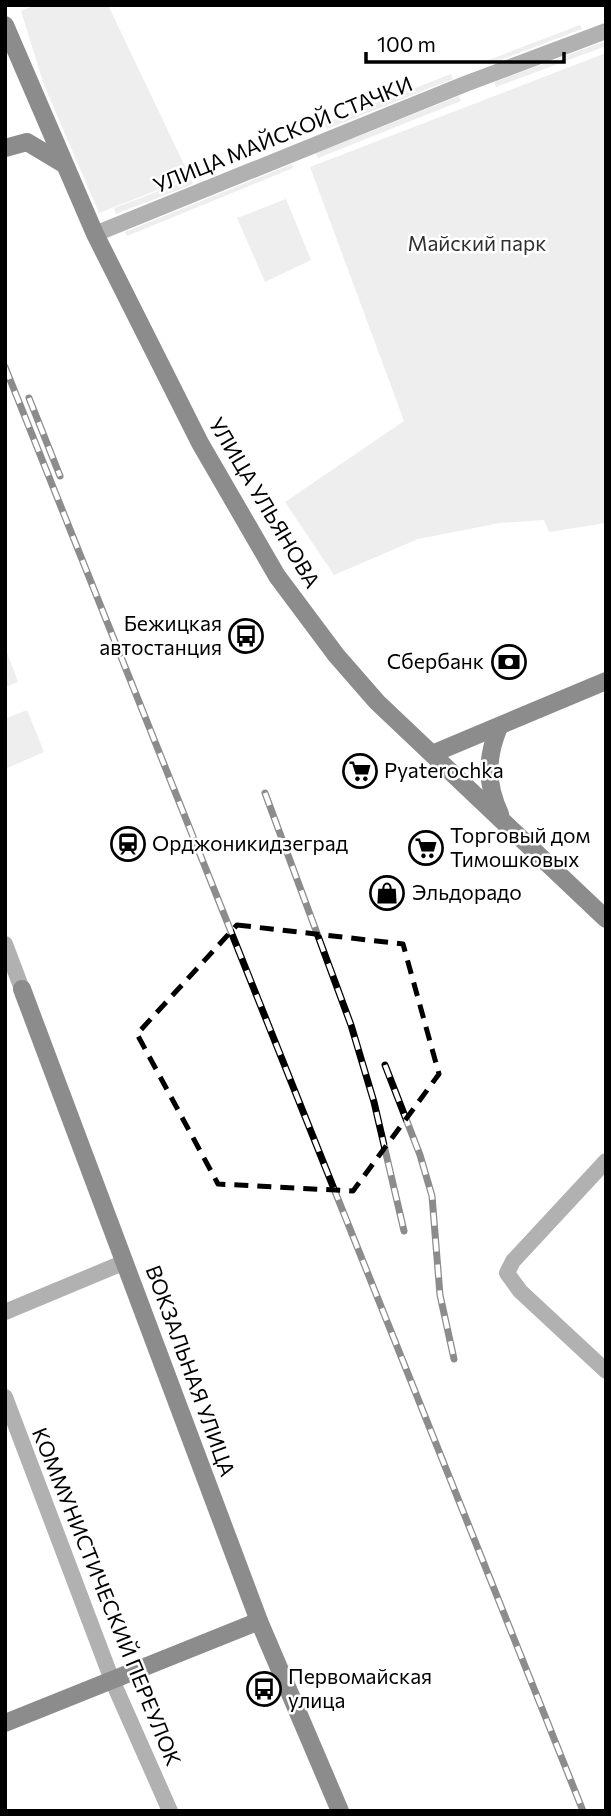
<svg xmlns="http://www.w3.org/2000/svg" width="611" height="1816" font-family="Commissioner,sans-serif">
	<style>
		.green { fill: #d9d9d9 }
		.lines { fill: none; stroke-linecap: round; stroke-linejoin: round }
		.minor { stroke: #525252; stroke-width: 16 }
		.major { stroke: #000; stroke-width: 18 }
		.rail-casing { stroke: #000; stroke-width: 7 }
		.rail { stroke: #fff; stroke-width: 4.5; stroke-dasharray: 13; stroke-linecap: butt }
		.marked { fill: none; stroke: #000; stroke-width: 5; stroke-dasharray: 14 9; stroke-linejoin: round }
		.labels { text-anchor: middle; stroke-width: 5; stroke-linejoin: round; paint-order: stroke }
		.street-label { font-size: 21px; fill: #000; stroke: #fff }
		.park-label { font-size: 21px; fill: #303030; stroke: #fff }
		.poi-label { font-size: 21px; fill: #000; stroke: #fff; text-anchor: start }
	</style>
	<rect width="100%" height="100%" fill="#fff"/>
	<!-- green -->
	<g class="green">
		<path d="M35,5H108L190,177L99,213L44,85L21,11Z"/>
		<path d="M580,25L582,29L488,65L486,61Z"/>
		<path d="M606,41V46L496,87L494,82Z"/>
		<path d="M606,53V523L549,532L544,520L500,523L418,539L334,575L285,502L404,421L310,167Z"/>
		<path d="M451,74L453,79L327,129L324,123Z"/>
		<path d="M459,96L461,101L318,158L316,153Z"/>
		<path d="M292,164L293,168L127,236L125,232Z"/>
		<path d="M191,179L193,184L116,214L114,208Z"/>
		<path d="M286,199L311,260L265,282L237,218Z"/>
		<path d="M5,647L18,682L5,687Z"/>
		<path d="M27,710L44,752L5,769V719Z"/>
	</g>
	<g class="lines">
		<!-- minor -->
		<g class="minor">
			<path d="M95,234L465,84L606,31"/>
			<path d="M5,944L22,989"/>
			<path d="M606,1161L513,1261L507,1273L520,1291L606,1371"/>
			<path d="M5,1312L125,1262"/>
			<path d="M5,1397L112,1680L170,1811"/>
		</g>
		<!-- major -->
		<g class="major">
			<path d="M5,25L95,234L200,443L277,576L336,655L377,702L606,919"/>
			<path d="M5,148L27,142L62,163"/>
			<path d="M499,727C486,758 486,784 500,814"/>
			<path d="M432,754L606,681"/>
			<path d="M22,989L259,1621L340,1811"/>
			<path d="M5,1723L259,1621"/>
		</g>
		<!-- rail casing -->
		<g class="rail-casing">
			<g id="rail">
				<path d="M5,367L583,1811"/>
				<path d="M29,398L60,476"/>
				<path d="M265,793L351,1025L374,1102L404,1231"/>
				<path d="M385,1065L420,1155L432,1196L440,1295L454,1359"/>
			</g>
		</g>
		<!-- rail -->
		<use href="#rail" class="rail"/>
	</g>
	<!-- marked area -->
	<path d="M0 0H611V1816H0ZM237,925L403,944L439,1074L353,1191L218,1184L137,1034Z" fill="#fff" fill-opacity=".55" fill-rule="evenodd"/>
	<path class="marked" d="M237,925L403,944L439,1074L353,1191L218,1184L137,1034Z"/>
	<!-- icons -->
	<defs>
		<g id="bus-ring" transform="scale(1.75)"><circle r="9.5" fill="#fff" stroke="#000" stroke-width="1.5"/><path d="M-5-6H5V4H4V6H2V4H-2V6H-4V4H-5ZM-3.5-4V0h7V-4ZM-3.5 1.2v1.5H-2V1.2ZM2 1.2v1.5H3.5V1.2Z" fill="#000"/></g>
		<g id="bank-ring" transform="scale(1.75)"><circle r="9.5" fill="#fff" stroke="#000" stroke-width="1.5"/><path d="M-6-4H6V4H-6ZM0-2.3a2.3 2.3 0 1 0 0 4.6a2.3 2.3 0 1 0 0-4.6Z" fill="#000"/></g>
		<g id="supermarket-ring" transform="scale(1.75)"><circle r="9.5" fill="#fff" stroke="#000" stroke-width="1.5"/><path d="M-6-5.5h2.5l.6 2H6L4.5 2H-2.5L-4.4-4H-6ZM-1.5 3.2a1.3 1.3 0 1 0 .1 0ZM3 3.2a1.3 1.3 0 1 0 .1 0Z" fill="#000"/></g>
		<g id="station-ring" transform="scale(1.75)"><circle r="9.5" fill="#fff" stroke="#000" stroke-width="1.5"/><path d="M-3-6H3Q5-6 5-4V2Q5 4 3 4L4.5 6H3L1.5 4h-3L-3 6H-4.5L-3 4Q-5 4-5 2V-4Q-5-6-3-6ZM-3.5-4v3h7v-3ZM-3.5 1v1.5H-2V1ZM2 1v1.5H3.5V1Z" fill="#000"/></g>
		<g id="shop-ring" transform="scale(1.75)"><circle r="9.5" fill="#fff" stroke="#000" stroke-width="1.5"/><path d="M-5-2.5h2.3a2.7 3.5 0 0 1 5.4 0H5L5.5 6h-11ZM-1.5-2.5h3a1.5 2.3 0 0 0-3 0Z" fill="#000"/></g>
	</defs>
	<g fill-rule="evenodd">
		<use href="#bus-ring" x="246" y="636"/>
		<use href="#bank-ring" x="509" y="662"/>
		<use href="#supermarket-ring" x="360" y="771"/>
		<use href="#station-ring" x="128" y="844"/>
		<use href="#supermarket-ring" x="426" y="848"/>
		<use href="#shop-ring" x="387" y="893"/>
		<use href="#bus-ring" x="264" y="1689"/>
	</g>
	<g class="labels">
		<!-- street labels -->
		<g class="street-label">
			<text transform="translate(283 135) rotate(-22)" y="7">УЛИЦА МАЙСКОЙ СТАЧКИ</text>
			<text transform="translate(264 503) rotate(59)" y="7">УЛИЦА УЛЬЯНОВА</text>
			<text transform="translate(190 1371) rotate(70)" y="7">ВОКЗАЛЬНАЯ УЛИЦА</text>
			<text transform="translate(106 1597) rotate(68)" y="7">КОММУНИСТИЧЕСКИЙ ПЕРЕУЛОК</text>
		</g>
		<!-- park labels -->
		<g class="park-label">
			<text x="477" y="251">Майский парк</text>
		</g>
		<!-- poi labels -->
		<g class="poi-label">
			<text x="222" y="631" text-anchor="end">Бежицкая<tspan x="222" dy="24">автостанция</tspan></text>
			<text x="484" y="669" text-anchor="end">Сбербанк</text>
			<text x="384" y="778">Pyaterochka</text>
			<text x="450" y="843">Торговый дом<tspan x="450" dy="24">Тимошковых</tspan></text>
			<text x="152" y="851">Орджоникидзеград</text>
			<text x="412" y="900">Эльдорадо</text>
			<text x="288" y="1684">Первомайская<tspan x="288" dy="24">улица</tspan></text>
		</g>
	</g>
	<!-- border -->
	<rect width="611" height="1816" fill="none" stroke="#000000" stroke-width="14"/>
	<!-- scale -->
	<path d="M366 52v10h198v-10" fill="none" stroke="#000000" stroke-width="3.5"/>
	<text x="377" y="52" font-size="21" fill="#000000" stroke="#ffffff" stroke-width="5" paint-order="stroke">100 m</text>
</svg>
